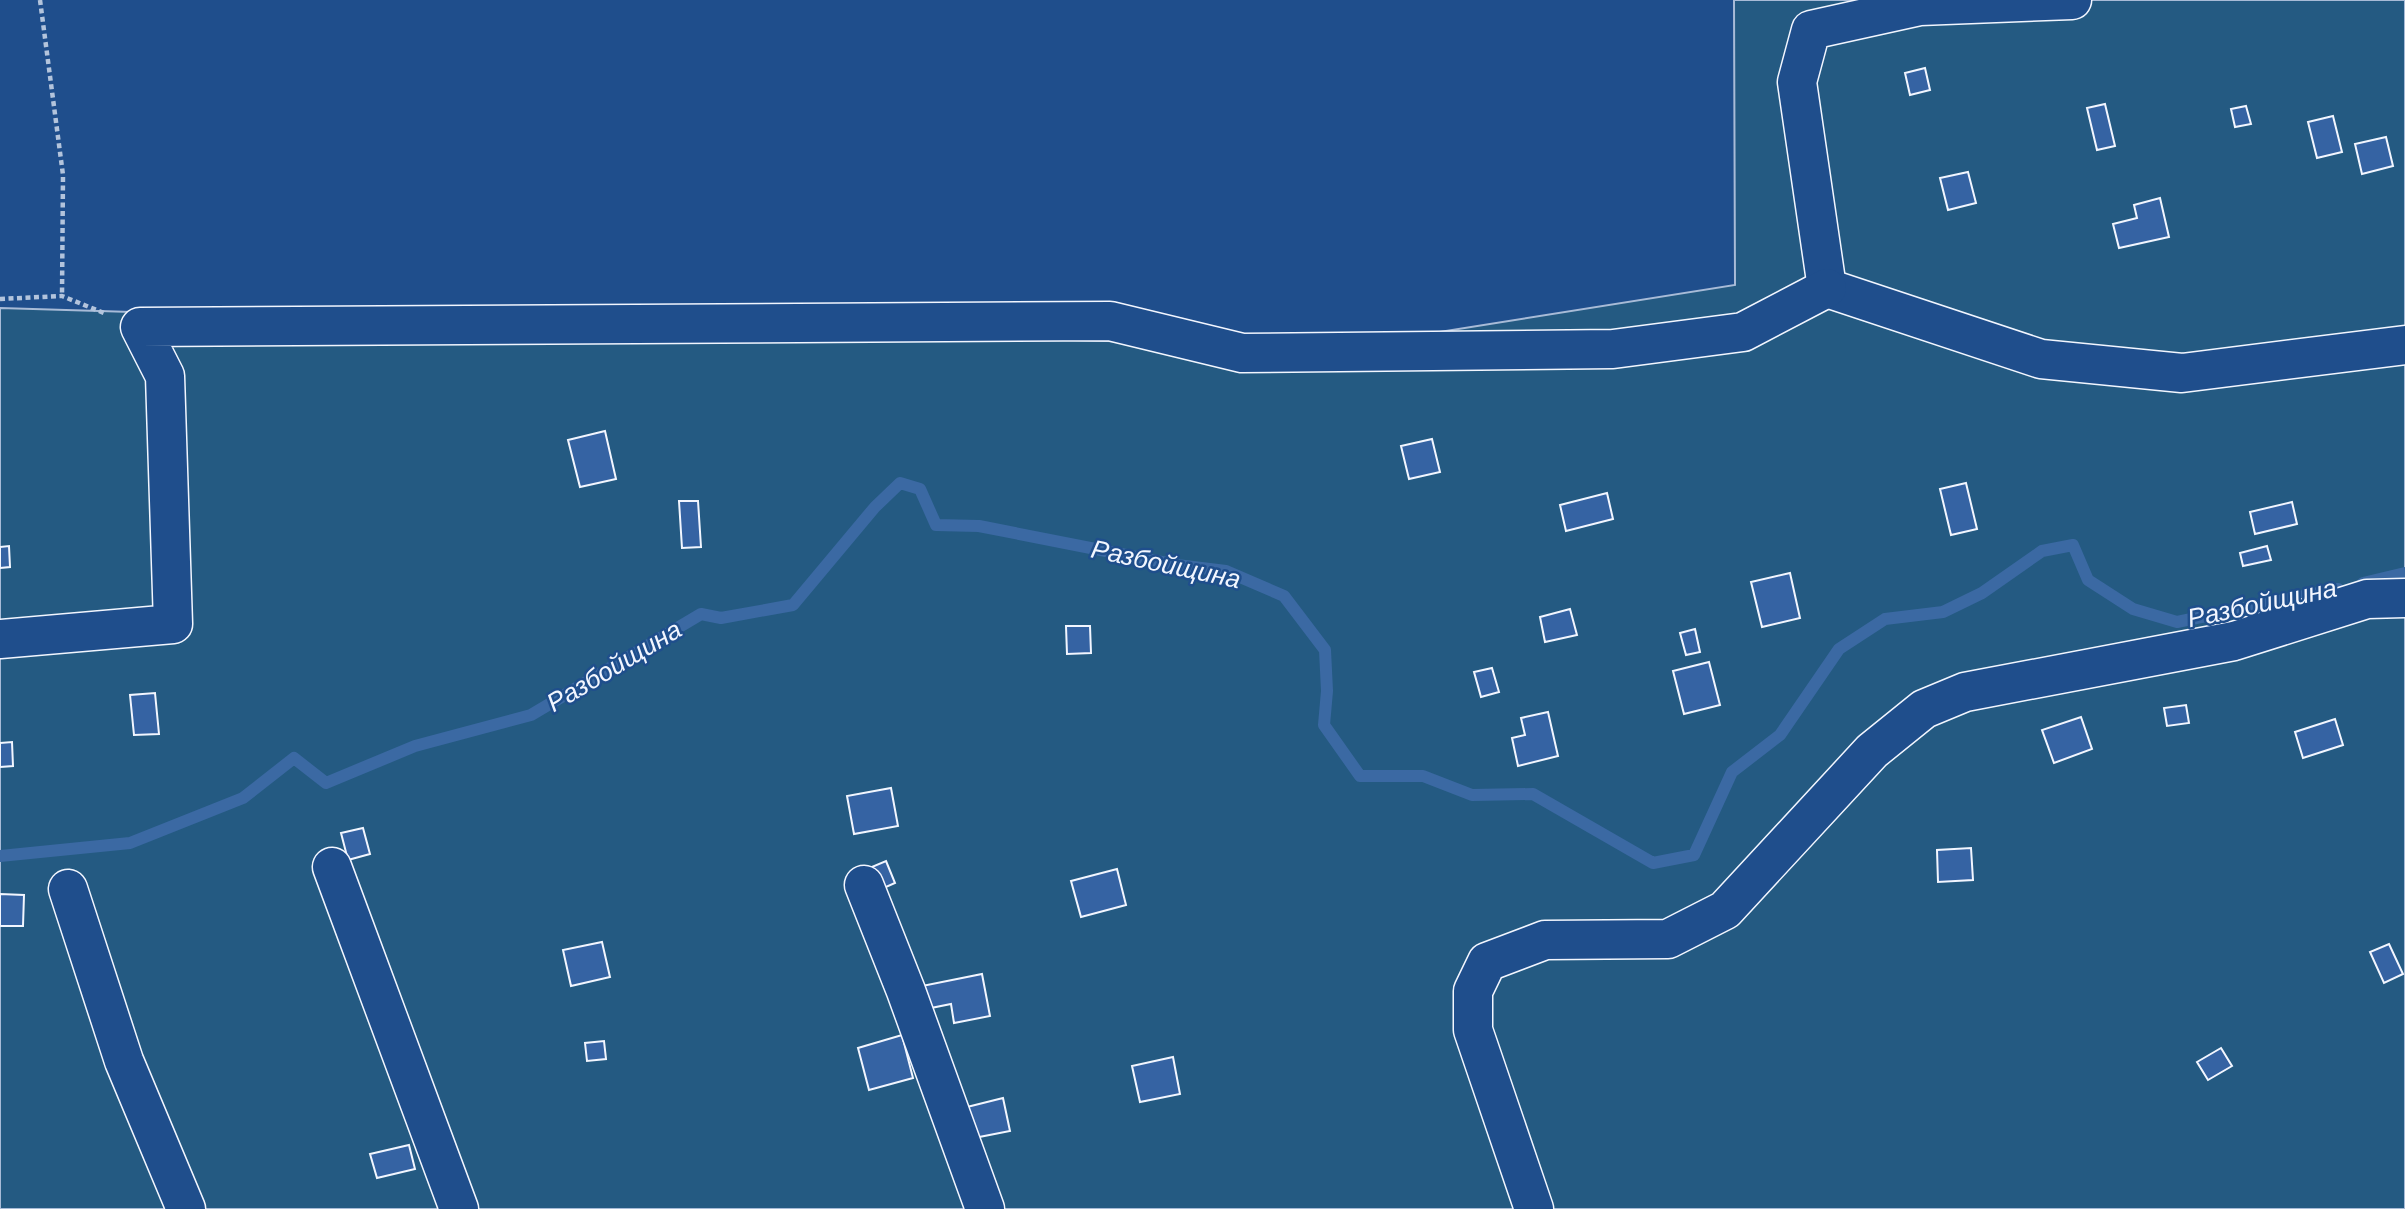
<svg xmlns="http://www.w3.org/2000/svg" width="2405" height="1209" font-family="Signika,sans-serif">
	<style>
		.green { fill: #245a82; stroke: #a8bbd7; stroke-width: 2 }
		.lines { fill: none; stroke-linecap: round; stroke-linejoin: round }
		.stream { stroke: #3b69a3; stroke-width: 12 }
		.building { fill: #3563a3; stroke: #f2f6ff; stroke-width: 2 }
		.minor-casing { stroke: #f2f6ff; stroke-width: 41 }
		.path { stroke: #b3c4dc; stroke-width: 4.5; stroke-dasharray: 5 3.5; stroke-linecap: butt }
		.minor { stroke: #1f4e8c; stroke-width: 38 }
		.labels { text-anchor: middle; stroke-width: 5; stroke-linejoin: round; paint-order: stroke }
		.water-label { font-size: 26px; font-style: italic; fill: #f2f6ff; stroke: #1f4e8c }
	</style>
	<rect width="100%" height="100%" fill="#1f4e8c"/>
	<!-- green -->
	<path class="green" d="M1734,0H2405V1209H0V308L1339,348L1735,285Z"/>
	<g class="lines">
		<!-- stream -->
		<g class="stream">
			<path d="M2363,583L2405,573"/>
			<path d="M0,856L130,843L243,798L294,758L326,783L415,746L531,715L701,614L721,618L793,605L875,507L900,483L920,489L936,525L979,526L1177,565L1226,571L1284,596L1325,650L1327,691L1324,725L1360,776H1423L1472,795L1533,794L1653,863L1694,855L1732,772L1780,735L1839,649L1885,619L1943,612L1982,593L2042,551L2073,545L2088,580L2133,609L2177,622L2338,589"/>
		</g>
	</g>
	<!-- building -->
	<g class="building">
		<path d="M1925,68L1930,90L1910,95L1905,73Z"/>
		<path d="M2105,104L2115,146L2097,150L2087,108Z"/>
		<path d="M2246,106L2251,124L2235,127L2231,109Z"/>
		<path d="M2333,116L2342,152L2317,158L2308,122Z"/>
		<path d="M2386,137L2393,166L2362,174L2355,144Z"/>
		<path d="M1968,172L1976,203L1948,210L1940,178Z"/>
		<path d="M2160,198L2169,237L2119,248L2113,224L2137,218L2134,205Z"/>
		<path d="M605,431L616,479L580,487L568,440Z"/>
		<path d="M1432,439L1440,472L1409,479L1401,446Z"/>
		<path d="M1966,483L1977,529L1951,535L1940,489Z"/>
		<path d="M1607,493L1613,519L1566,531L1560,505Z"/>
		<path d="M679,501H698L701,547L682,548Z"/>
		<path d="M2292,502L2297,524L2255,534L2250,512Z"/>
		<path d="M9,546L10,567L0,568V547Z"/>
		<path d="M2267,546L2271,560L2243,566L2240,553Z"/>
		<path d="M1790,573L1800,618L1762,627L1751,582Z"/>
		<path d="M1570,609L1577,635L1545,642L1540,617Z"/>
		<path d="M1066,626H1090L1091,653L1067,654Z"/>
		<path d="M1695,629L1700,652L1686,655L1680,633Z"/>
		<path d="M1709,662L1720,705L1684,714L1673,671Z"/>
		<path d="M1492,668L1499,692L1481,697L1474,672Z"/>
		<path d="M155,693L159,734L134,735L130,695Z"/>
		<path d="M2186,705L2189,723L2167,726L2164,708Z"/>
		<path d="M1548,712L1558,756L1518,766L1512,738L1525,735L1521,718Z"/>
		<path d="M2081,717L2092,749L2054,763L2042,730Z"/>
		<path d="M2335,719L2343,745L2303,758L2295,732Z"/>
		<path d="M12,742L13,766L0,767V743Z"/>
		<path d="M891,788L898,826L854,834L847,796Z"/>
		<path d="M363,828L370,854L348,860L341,833Z"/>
		<path d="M1971,848L1973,880L1938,882L1937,850Z"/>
		<path d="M886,861L895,883L877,891L867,869Z"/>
		<path d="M1117,869L1126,905L1081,917L1071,881Z"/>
		<path d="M0,894L24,895L23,926H0Z"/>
		<path d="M602,942L610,977L571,986L563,950Z"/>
		<path d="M2389,944L2403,974L2384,983L2370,952Z"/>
		<path d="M982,974L990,1016L954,1023L951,1004L926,1009L922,986Z"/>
		<path d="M902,1035L913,1078L869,1090L858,1048Z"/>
		<path d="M604,1041L606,1059L587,1061L585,1043Z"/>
		<path d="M2221,1048L2232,1066L2208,1080L2197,1062Z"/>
		<path d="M1173,1057L1180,1094L1140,1102L1132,1066Z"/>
		<path d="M1003,1098L1010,1131L974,1138L967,1107Z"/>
		<path d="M409,1145L415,1169L377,1178L370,1154Z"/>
	</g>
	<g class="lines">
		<!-- minor casing -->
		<g class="minor-casing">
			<g id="minor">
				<path d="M2072,0L1920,6L1811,30L1797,82L1827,288L2041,359L2182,373L2405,345"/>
				<path d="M0,639L173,624L165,376L140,327L1110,321L1242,353L1613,349L1743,332L1827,288"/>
				<path d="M332,867L459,1209"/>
				<path d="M864,885L906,991L985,1209"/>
				<path d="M68,889L124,1061L186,1209"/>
				<path d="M1534,1209L1473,1030V991L1487,962L1545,940L1668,939L1725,910L1872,751L1924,709L1965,692L2234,641L2367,599L2405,598"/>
			</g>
		</g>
		<!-- path -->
		<g class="path">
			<path d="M40,0L63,175L62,296"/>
			<path d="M0,299L62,296L104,313"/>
		</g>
		<!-- minor -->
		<use href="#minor" class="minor"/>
	</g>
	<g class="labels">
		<!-- water labels -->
		<g class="water-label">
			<text transform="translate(1166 564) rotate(12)" y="9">Разбойщина</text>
			<text transform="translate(2262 603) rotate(-12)" y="9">Разбойщина</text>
			<text transform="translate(614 666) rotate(-31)" y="9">Разбойщина</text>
		</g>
	</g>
</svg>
